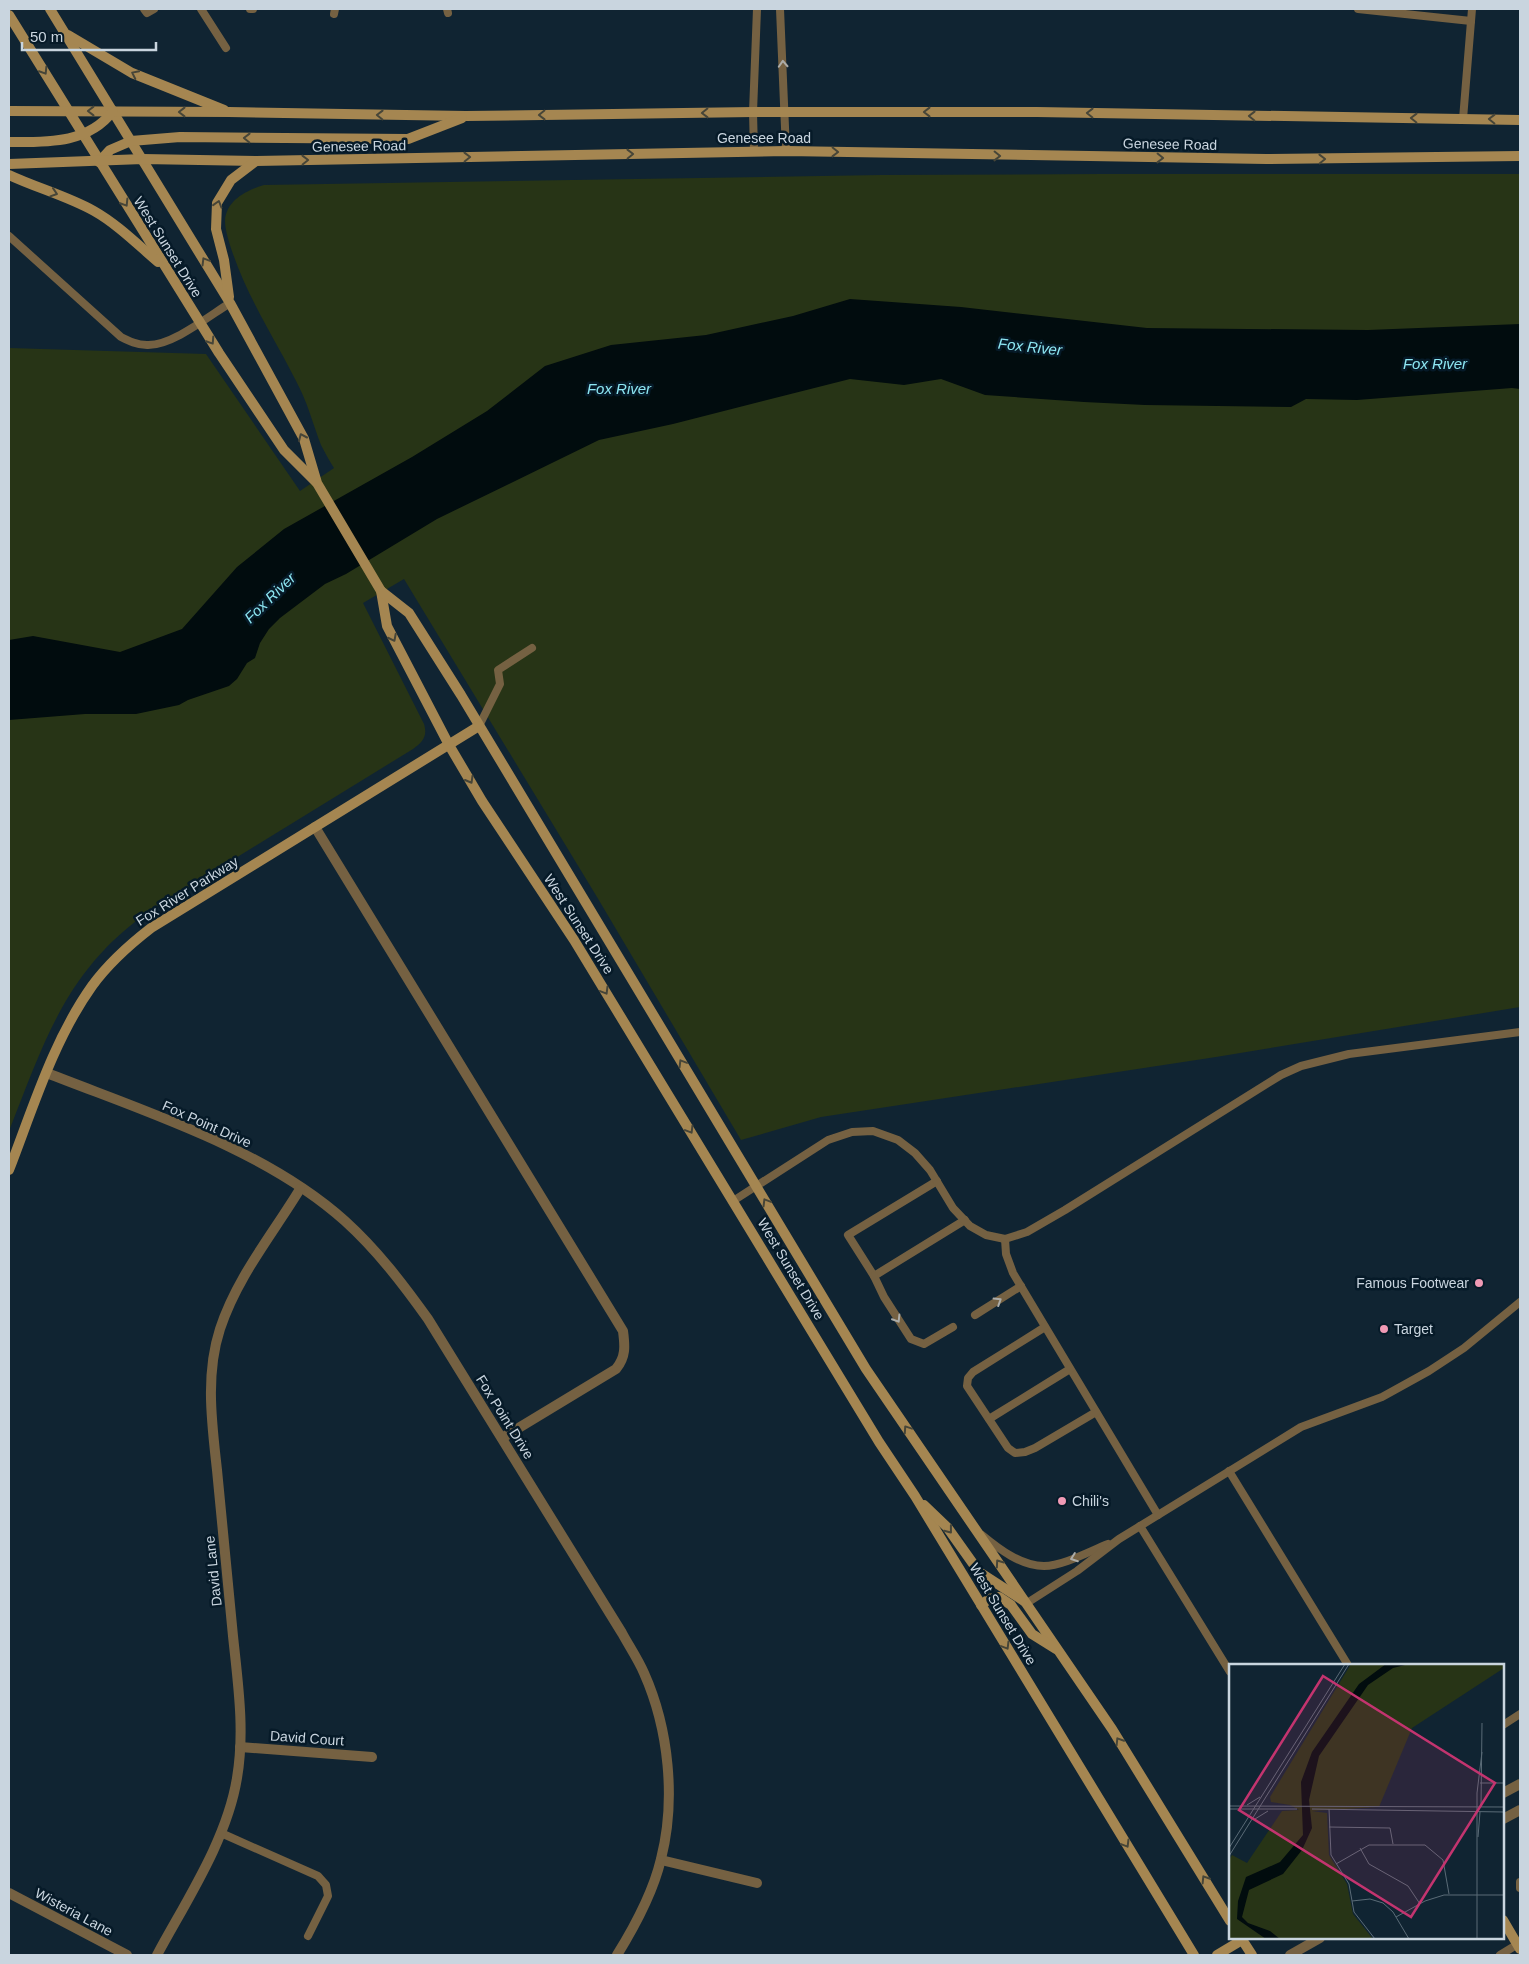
<svg xmlns="http://www.w3.org/2000/svg" width="1529" height="1964" font-family="Arial,sans-serif">
	<style>
		.green { fill: #273416 }
		.water { fill: #010c0e }
		.lines { fill: none; stroke-linecap: round; stroke-linejoin: round }
		.lane { stroke: #756142; stroke-width: 8 }
		.street { stroke: #756142; stroke-width: 10 }
		.secondary { stroke: #a58651; stroke-width: 10 }
		.oneway { stroke: #acaca8 }
		.oneway2 { stroke: #464538 }
		.poi-dot { fill: #f09ab5; stroke: #061a28; stroke-width: 2 }
		.labels { text-anchor: middle; stroke-width: 5; stroke-linejoin: round; paint-order: stroke }
		.street-label { font-size: 14px; fill: #c9d5df; stroke: #061a28 }
		.poi-label { font-size: 14px; fill: #c9d5df; stroke: #061a28; text-anchor: start }
		.water-label { font-size: 15px; font-style: italic; fill: #8de6f2; stroke: #061a28 }
		.inset-road { fill: none; stroke: #5a6b77; stroke-width: 1 }
		.view { fill: #c3346f; fill-opacity: 0.15; stroke: #c3346f; stroke-width: 2.5 }
		.inset-edge { fill: none; stroke: #c9d5df; stroke-width: 2.5 }
	</style>
	<rect width="100%" height="100%" fill="#102432"/>
	<!-- green -->
	<path class="green" d="M1103,174H1520V1007L1216,1057L821,1117L741,1140L597,897L404,579L363,603L424,724C428,737 422,742 413,749L151,910C66,969 45,1040 9,1131V348L206,354L300,491L334,468C329,460 325,453 321,445C314,427 309,408 301,391C279,345 250,303 233,254C230,245 225,231 225,221C226,200 247,190 264,185L882,175Z"/>
	<!-- water -->
	<path class="water" d="M850,299L961,307L1147,328L1368,330L1520,324V389L1512,388L1357,400L1306,399L1291,407L1145,405L1084,402L985,395L941,379L904,385L850,379L673,424L599,440L437,519L346,574L325,584L280,618L269,629L260,643L255,658L247,663L237,679L229,686L188,700L179,705L136,714H85L9,720V640L33,636L120,652L182,629L237,567L284,529L412,457L487,411L545,366L611,345L706,335L793,316Z"/>
	<g class="lines">
		<!-- lane -->
		<g class="lane">
			<path d="M144,9L147,13L154,9"/>
			<path d="M201,9L226,48"/>
			<path d="M250,9H253"/>
			<path d="M447,9L448,13"/>
			<path d="M780,9L786,151"/>
			<path d="M1358,9L1471,21"/>
			<path d="M334,14L335,9"/>
			<path d="M1463,119L1472,9"/>
			<path d="M754,152L753,112L757,9"/>
			<path d="M9,236L121,337C129,341 137,345 147,345C172,346 209,316 230,303"/>
			<path d="M479,726L500,684L498,670L532,648"/>
			<path d="M937,1181L848,1235L874,1276L965,1220"/>
			<path d="M733,1201L828,1140L852,1132L873,1131L898,1140L915,1153L930,1170L953,1208L970,1226L986,1235L1005,1239L1027,1232L1065,1210L1281,1075L1301,1066L1349,1054L1520,1032"/>
			<path d="M1005,1239L1006,1254L1013,1273L1158,1515"/>
			<path d="M874,1276L884,1297L911,1339L924,1344L953,1327"/>
			<path d="M975,1315L1021,1286"/>
			<path d="M1045,1327L973,1372L968,1378L967,1386L1008,1448L1015,1453L1025,1452L1035,1448L1096,1412"/>
			<path d="M989,1419L1070,1369"/>
			<path d="M1229,1471L1348,1665"/>
			<path d="M1140,1526L1230,1672"/>
			<path d="M982,1535C999,1549 1021,1566 1044,1566C1063,1566 1090,1551 1108,1544"/>
			<path d="M1027,1603L1077,1571L1119,1539L1301,1427L1382,1397L1429,1371L1464,1348L1520,1302"/>
			<path d="M1503,1725L1520,1714"/>
			<path d="M221,1833L318,1876L326,1885L328,1896L308,1936"/>
			<path d="M1520,1882V1888"/>
			<path d="M1500,1955L1518,1944"/>
		</g>
		<!-- street -->
		<g class="street">
			<path d="M315,827L623,1331C625,1346 626,1357 616,1369L502,1438"/>
			<path d="M47,1073C146,1112 265,1149 345,1221C377,1250 403,1284 428,1319L622,1633C629,1646 638,1659 644,1673C669,1729 676,1800 661,1859C653,1893 635,1926 617,1955"/>
			<path d="M240,1747L372,1757"/>
			<path d="M1503,1793L1520,1784"/>
			<path d="M1503,1819L1520,1810"/>
			<path d="M661,1860L757,1883"/>
			<path d="M9,1893L127,1955"/>
			<path d="M157,1955C186,1901 227,1840 237,1778C245,1731 238,1684 233,1636C228,1581 222,1526 217,1470C212,1424 205,1375 220,1329C237,1277 272,1235 300,1189"/>
			<path d="M1290,1955L1320,1938"/>
		</g>
		<!-- secondary -->
		<g class="secondary">
			<path d="M50,9L230,303L304,439L317,483L381,591L387,626L449,745L482,801L574,940L879,1442L915,1496L1194,1955"/>
			<path d="M9,15L219,353L284,450L316,482"/>
			<path d="M68,35L132,73L224,110"/>
			<path d="M9,111L229,112L466,116L753,112H1037L1520,120"/>
			<path d="M9,142C47,142 88,144 113,111"/>
			<path d="M99,162L110,150L131,141L180,137L408,139L462,118"/>
			<path d="M9,164L143,159L256,161L786,151L1266,159L1520,156"/>
			<path d="M9,175C37,188 67,196 94,211C117,224 137,244 158,262"/>
			<path d="M229,297L224,260L216,229L217,203L231,180L256,161"/>
			<path d="M381,591L409,613L461,695L866,1369L1112,1729L1230,1921"/>
			<path d="M9,1170C33,1108 53,1041 92,986C108,964 129,945 151,928L479,726"/>
			<path d="M924,1505L947,1527L979,1572L1024,1601"/>
			<path d="M981,1605L989,1599L999,1597L1011,1605L1032,1634L1056,1649"/>
			<path d="M1503,1920L1520,1949"/>
			<path d="M1241,1938L1252,1955"/>
			<path d="M1217,1955L1242,1940"/>
		</g>
	</g>
	<!-- one-way arrows -->
	<defs><path id="oneway-chevron" d="M-2-3.5L2.5 0L-2 3.5" fill="none" stroke-width="1.6" stroke-linecap="round" stroke-linejoin="round" transform="scale(1.25)"/></defs>
	<g class="oneway">
		<use href="#oneway-chevron" transform="translate(783 64) rotate(-93)"/>
		<use href="#oneway-chevron" transform="translate(998 1301) rotate(-32)"/>
		<use href="#oneway-chevron" transform="translate(897 1319) rotate(58)"/>
		<use href="#oneway-chevron" transform="translate(1074 1558) rotate(160)"/>
	</g>
	<g class="oneway2">
		<use href="#oneway-chevron" transform="translate(44 71) rotate(58)"/>
		<use href="#oneway-chevron" transform="translate(135 74) rotate(-154)"/>
		<use href="#oneway-chevron" transform="translate(91 111) rotate(180)"/>
		<use href="#oneway-chevron" transform="translate(182 112) rotate(-180)"/>
		<use href="#oneway-chevron" transform="translate(927 112) rotate(180)"/>
		<use href="#oneway-chevron" transform="translate(705 113) rotate(179)"/>
		<use href="#oneway-chevron" transform="translate(1090 113) rotate(-179)"/>
		<use href="#oneway-chevron" transform="translate(380 115) rotate(-179)"/>
		<use href="#oneway-chevron" transform="translate(542 115) rotate(179)"/>
		<use href="#oneway-chevron" transform="translate(1252 116) rotate(-179)"/>
		<use href="#oneway-chevron" transform="translate(1414 118) rotate(-179)"/>
		<use href="#oneway-chevron" transform="translate(1492 119) rotate(-179)"/>
		<use href="#oneway-chevron" transform="translate(247 138) rotate(-179)"/>
		<use href="#oneway-chevron" transform="translate(835 152) rotate(1)"/>
		<use href="#oneway-chevron" transform="translate(630 154) rotate(-1)"/>
		<use href="#oneway-chevron" transform="translate(997 156) rotate(1)"/>
		<use href="#oneway-chevron" transform="translate(467 157) rotate(-1)"/>
		<use href="#oneway-chevron" transform="translate(1160 158) rotate(1)"/>
		<use href="#oneway-chevron" transform="translate(1322 159) rotate(-1)"/>
		<use href="#oneway-chevron" transform="translate(305 160) rotate(-1)"/>
		<use href="#oneway-chevron" transform="translate(54 193) rotate(18)"/>
		<use href="#oneway-chevron" transform="translate(125 203) rotate(58)"/>
		<use href="#oneway-chevron" transform="translate(218 204) rotate(-73)"/>
		<use href="#oneway-chevron" transform="translate(205 261) rotate(-121)"/>
		<use href="#oneway-chevron" transform="translate(211 341) rotate(57)"/>
		<use href="#oneway-chevron" transform="translate(302 437) rotate(-114)"/>
		<use href="#oneway-chevron" transform="translate(393 638) rotate(63)"/>
		<use href="#oneway-chevron" transform="translate(470 780) rotate(60)"/>
		<use href="#oneway-chevron" transform="translate(605 991) rotate(59)"/>
		<use href="#oneway-chevron" transform="translate(682 1063) rotate(-121)"/>
		<use href="#oneway-chevron" transform="translate(690 1130) rotate(59)"/>
		<use href="#oneway-chevron" transform="translate(766 1202) rotate(-121)"/>
		<use href="#oneway-chevron" transform="translate(907 1429) rotate(-124)"/>
		<use href="#oneway-chevron" transform="translate(949 1530) rotate(52)"/>
		<use href="#oneway-chevron" transform="translate(999 1563) rotate(-125)"/>
		<use href="#oneway-chevron" transform="translate(1006 1646) rotate(59)"/>
		<use href="#oneway-chevron" transform="translate(1119 1741) rotate(-122)"/>
		<use href="#oneway-chevron" transform="translate(1126 1844) rotate(59)"/>
		<use href="#oneway-chevron" transform="translate(1205 1879) rotate(-122)"/>
	</g>
	<!-- markers -->
	<g class="poi-dot">
		<circle cx="1479" cy="1283" r="5"/>
		<circle cx="1384" cy="1329" r="5"/>
		<circle cx="1062" cy="1501" r="5"/>
	</g>
	<g class="labels">
		<!-- street labels -->
		<g class="street-label">
			<text x="764" y="143">Genesee Road</text>
			<text transform="translate(1170 144) rotate(1)" y="5">Genesee Road</text>
			<text transform="translate(359 146) rotate(-1)" y="5">Genesee Road</text>
			<text transform="translate(168 247) rotate(58)" y="5">West Sunset Drive</text>
			<text transform="translate(187 891) rotate(-32)" y="5">Fox River Parkway</text>
			<text transform="translate(579 924) rotate(57)" y="5">West Sunset Drive</text>
			<text transform="translate(207 1124) rotate(24)" y="5">Fox Point Drive</text>
			<text transform="translate(791 1269) rotate(59)" y="5">West Sunset Drive</text>
			<text transform="translate(505 1417) rotate(58)" y="5">Fox Point Drive</text>
			<text transform="translate(213 1571) rotate(-96)" y="5">David Lane</text>
			<text transform="translate(1003 1614) rotate(59)" y="5">West Sunset Drive</text>
			<text transform="translate(307 1738) rotate(4)" y="5">David Court</text>
			<text transform="translate(74 1912) rotate(28)" y="5">Wisteria Lane</text>
		</g>
		<!-- poi labels -->
		<g class="poi-label">
			<text x="1469" y="1288" text-anchor="end">Famous Footwear</text>
			<text x="1394" y="1334">Target</text>
			<text x="1072" y="1506">Chili's</text>
		</g>
		<!-- water labels -->
		<g class="water-label">
			<text transform="translate(1030 347) rotate(6)" y="5">Fox River</text>
			<text x="1435" y="369">Fox River</text>
			<text x="619" y="394">Fox River</text>
			<text transform="translate(270 598) rotate(-44)" y="5">Fox River</text>
		</g>
	</g>
	<!-- overview -->
	<g transform="translate(1229 1664)">
		<rect width="275" height="275" fill="#102432"/>
		<path d="M122,0H275V4L183,64L150,143L83,147L98,149L100,191L118,220L124,250L144,275H0V196L3,191L18,199L53,147L70,146L61,141L42,138L41,133Z" fill="#273416"/>
		<path d="M157,0H180L164,4L139,21L90,92L80,136L83,164L73,186L54,210L20,226L13,253L19,259L41,267L51,275H37L8,255L9,237L17,213L51,198L74,171L72,118L83,88L130,20Z" fill="#010c0e"/>
		<path class="inset-road" d="M251,119H275M18,141L31,133M0,142L275,143M252,143L253,59M0,145H68M83,145L275,148M100,145L102,191L120,220L125,248L146,275M26,155L39,147M100,163L161,164L164,180M249,173L251,148M0,184L116,0M131,184L140,200L179,222L191,240M0,192L120,0M107,200L140,181H196L214,196L220,230M123,237L141,235L154,239L164,248L180,275M167,253L196,237L215,231H275M248,275V129L253,88"/>
		<path class="view" d="M94,12L266,119L182,253L10,146Z"/>
		<rect width="275" height="275" class="inset-edge"/>
	</g>
	<!-- border -->
	<rect width="1529" height="1964" fill="none" stroke="#c9d5df" stroke-width="20"/>
	<!-- scale -->
	<path d="M22 42v8h134v-8" fill="none" stroke="#c9d5df" stroke-width="2.5"/>
	<text x="30" y="42" font-size="15" fill="#c9d5df" stroke="#061a28" stroke-width="4" paint-order="stroke">50 m</text>
</svg>
